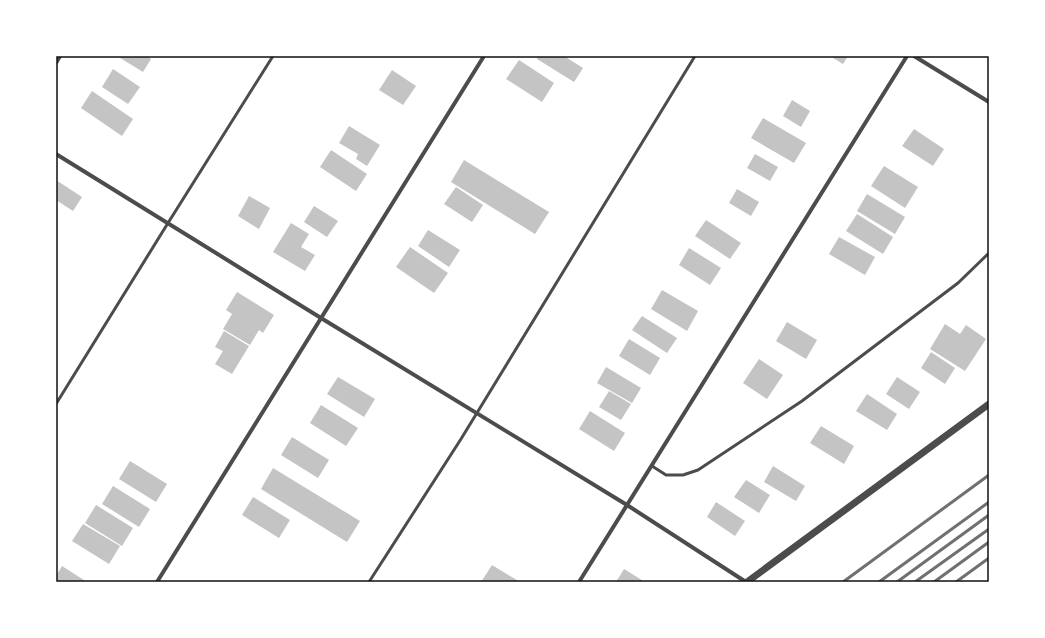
<svg xmlns="http://www.w3.org/2000/svg" width="1045" height="638" font-family="'Noto Sans',sans-serif">
	<style>
		.building { fill: #c4c4c4 }
		.lines { fill: none; stroke-linecap: round; stroke-linejoin: round }
		.service { stroke: #4c4c4c; stroke-width: 3 }
		.minor { stroke: #4c4c4c; stroke-width: 4 }
		.tertiary { stroke: #4c4c4c; stroke-width: 7 }
		.rail { stroke: #707070; stroke-width: 3 }
		.neatline { fill: none; stroke: #111; stroke-width: 1.5 }
	</style>
	<rect width="100%" height="100%" fill="#fff"/>
	<!-- building -->
	<g class="building">
		<path d="M117,56H147L151,59L143,72Z"/>
		<path d="M538,56H564L583,68L574,82L537,59Z"/>
		<path d="M830,56H848L843,64Z"/>
		<path d="M519,60L554,83L542,102L506,79Z"/>
		<path d="M113,69L140,87L128,104L102,87Z"/>
		<path d="M392,70L416,86L403,105L379,90Z"/>
		<path d="M92,91L133,119L122,136L81,108Z"/>
		<path d="M792,100L810,111L801,127L783,116Z"/>
		<path d="M763,118L806,143L794,163L751,138Z"/>
		<path d="M349,126L380,145L367,166L356,159L358,154L339,143Z"/>
		<path d="M914,129L944,149L933,166L902,146Z"/>
		<path d="M331,150L367,174L356,191L320,167Z"/>
		<path d="M755,154L778,167L770,181L747,168Z"/>
		<path d="M464,160L549,212L535,234L451,182Z"/>
		<path d="M884,166L918,187L905,208L871,186Z"/>
		<path d="M56,180L82,197L73,211L56,200Z"/>
		<path d="M456,187L483,205L472,222L444,204Z"/>
		<path d="M737,189L759,202L751,216L729,203Z"/>
		<path d="M867,194L905,217L895,234L857,211Z"/>
		<path d="M249,196L270,208L259,229L238,216Z"/>
		<path d="M314,206L338,221L327,237L304,222Z"/>
		<path d="M857,214L893,237L883,254L846,231Z"/>
		<path d="M706,220L741,243L730,259L695,236Z"/>
		<path d="M291,223L309,234L301,247L315,255L305,271L273,252Z"/>
		<path d="M428,230L460,250L449,267L418,246Z"/>
		<path d="M839,237L875,257L865,275L829,254Z"/>
		<path d="M410,247L448,273L434,293L396,267Z"/>
		<path d="M689,248L721,268L710,285L679,265Z"/>
		<path d="M662,290L698,311L687,331L651,309Z"/>
		<path d="M237,292L274,315L263,333L259,330L250,345L223,329L232,314L238,318L226,310Z"/>
		<path d="M642,316L677,338L667,353L632,330Z"/>
		<path d="M787,322L817,340L806,359L776,341Z"/>
		<path d="M945,324L960,334L966,325L986,339L965,371L930,349Z"/>
		<path d="M224,331L249,346L232,374L215,364L223,351L215,347Z"/>
		<path d="M629,339L660,358L650,375L619,356Z"/>
		<path d="M931,352L955,368L945,384L921,368Z"/>
		<path d="M759,359L783,375L767,399L743,383Z"/>
		<path d="M606,367L641,388L632,403L597,383Z"/>
		<path d="M338,377L375,399L364,417L327,394Z"/>
		<path d="M897,377L920,392L909,409L886,394Z"/>
		<path d="M609,391L631,404L621,420L599,407Z"/>
		<path d="M867,394L897,414L887,430L856,411Z"/>
		<path d="M321,405L358,428L346,446L310,423Z"/>
		<path d="M590,411L625,433L614,451L579,429Z"/>
		<path d="M821,426L854,446L844,464L810,443Z"/>
		<path d="M292,437L329,460L318,478L281,455Z"/>
		<path d="M130,461L167,484L156,502L119,479Z"/>
		<path d="M773,466L805,486L796,501L764,482Z"/>
		<path d="M273,468L360,521L347,542L261,489Z"/>
		<path d="M746,480L770,495L759,513L734,497Z"/>
		<path d="M113,486L150,509L139,527L102,504Z"/>
		<path d="M253,497L290,520L279,538L242,515Z"/>
		<path d="M716,502L745,521L735,536L707,517Z"/>
		<path d="M96,505L133,528L122,546L85,523Z"/>
		<path d="M83,524L120,546L109,564L72,541Z"/>
		<path d="M492,565L520,582H481Z"/>
		<path d="M62,566L87,582H56V576Z"/>
		<path d="M624,569L645,582H616Z"/>
	</g>
	<g class="lines">
		<!-- service -->
		<g class="service">
			<path d="M56,404L168,223L273,56"/>
			<path d="M652,466L666,475H683L698,470L802,401L958,283L989,253"/>
			<path d="M369,582L461,439L695,56"/>
		</g>
		<!-- minor -->
		<g class="minor">
			<path d="M914,56L989,102"/>
			<path d="M56,63L60,56"/>
			<path d="M56,154L321,318L627,505L746,582"/>
			<path d="M157,582L484,56"/>
			<path d="M579,582L907,56"/>
		</g>
		<!-- tertiary -->
		<path class="tertiary" d="M747,582L989,404"/>
		<!-- rail -->
		<g class="rail">
			<path d="M843,582L989,475"/>
			<path d="M879,582L989,502"/>
			<path d="M897,582L989,515"/>
			<path d="M915,582L989,529"/>
			<path d="M934,582L989,542"/>
			<path d="M956,582L989,558"/>
		</g>
	</g>
	<!-- border -->
	<rect width="1045" height="638" fill="none" stroke="#ffffff" stroke-width="114"/>
	<rect x="57" y="57" width="931" height="524" class="neatline"/>
</svg>
